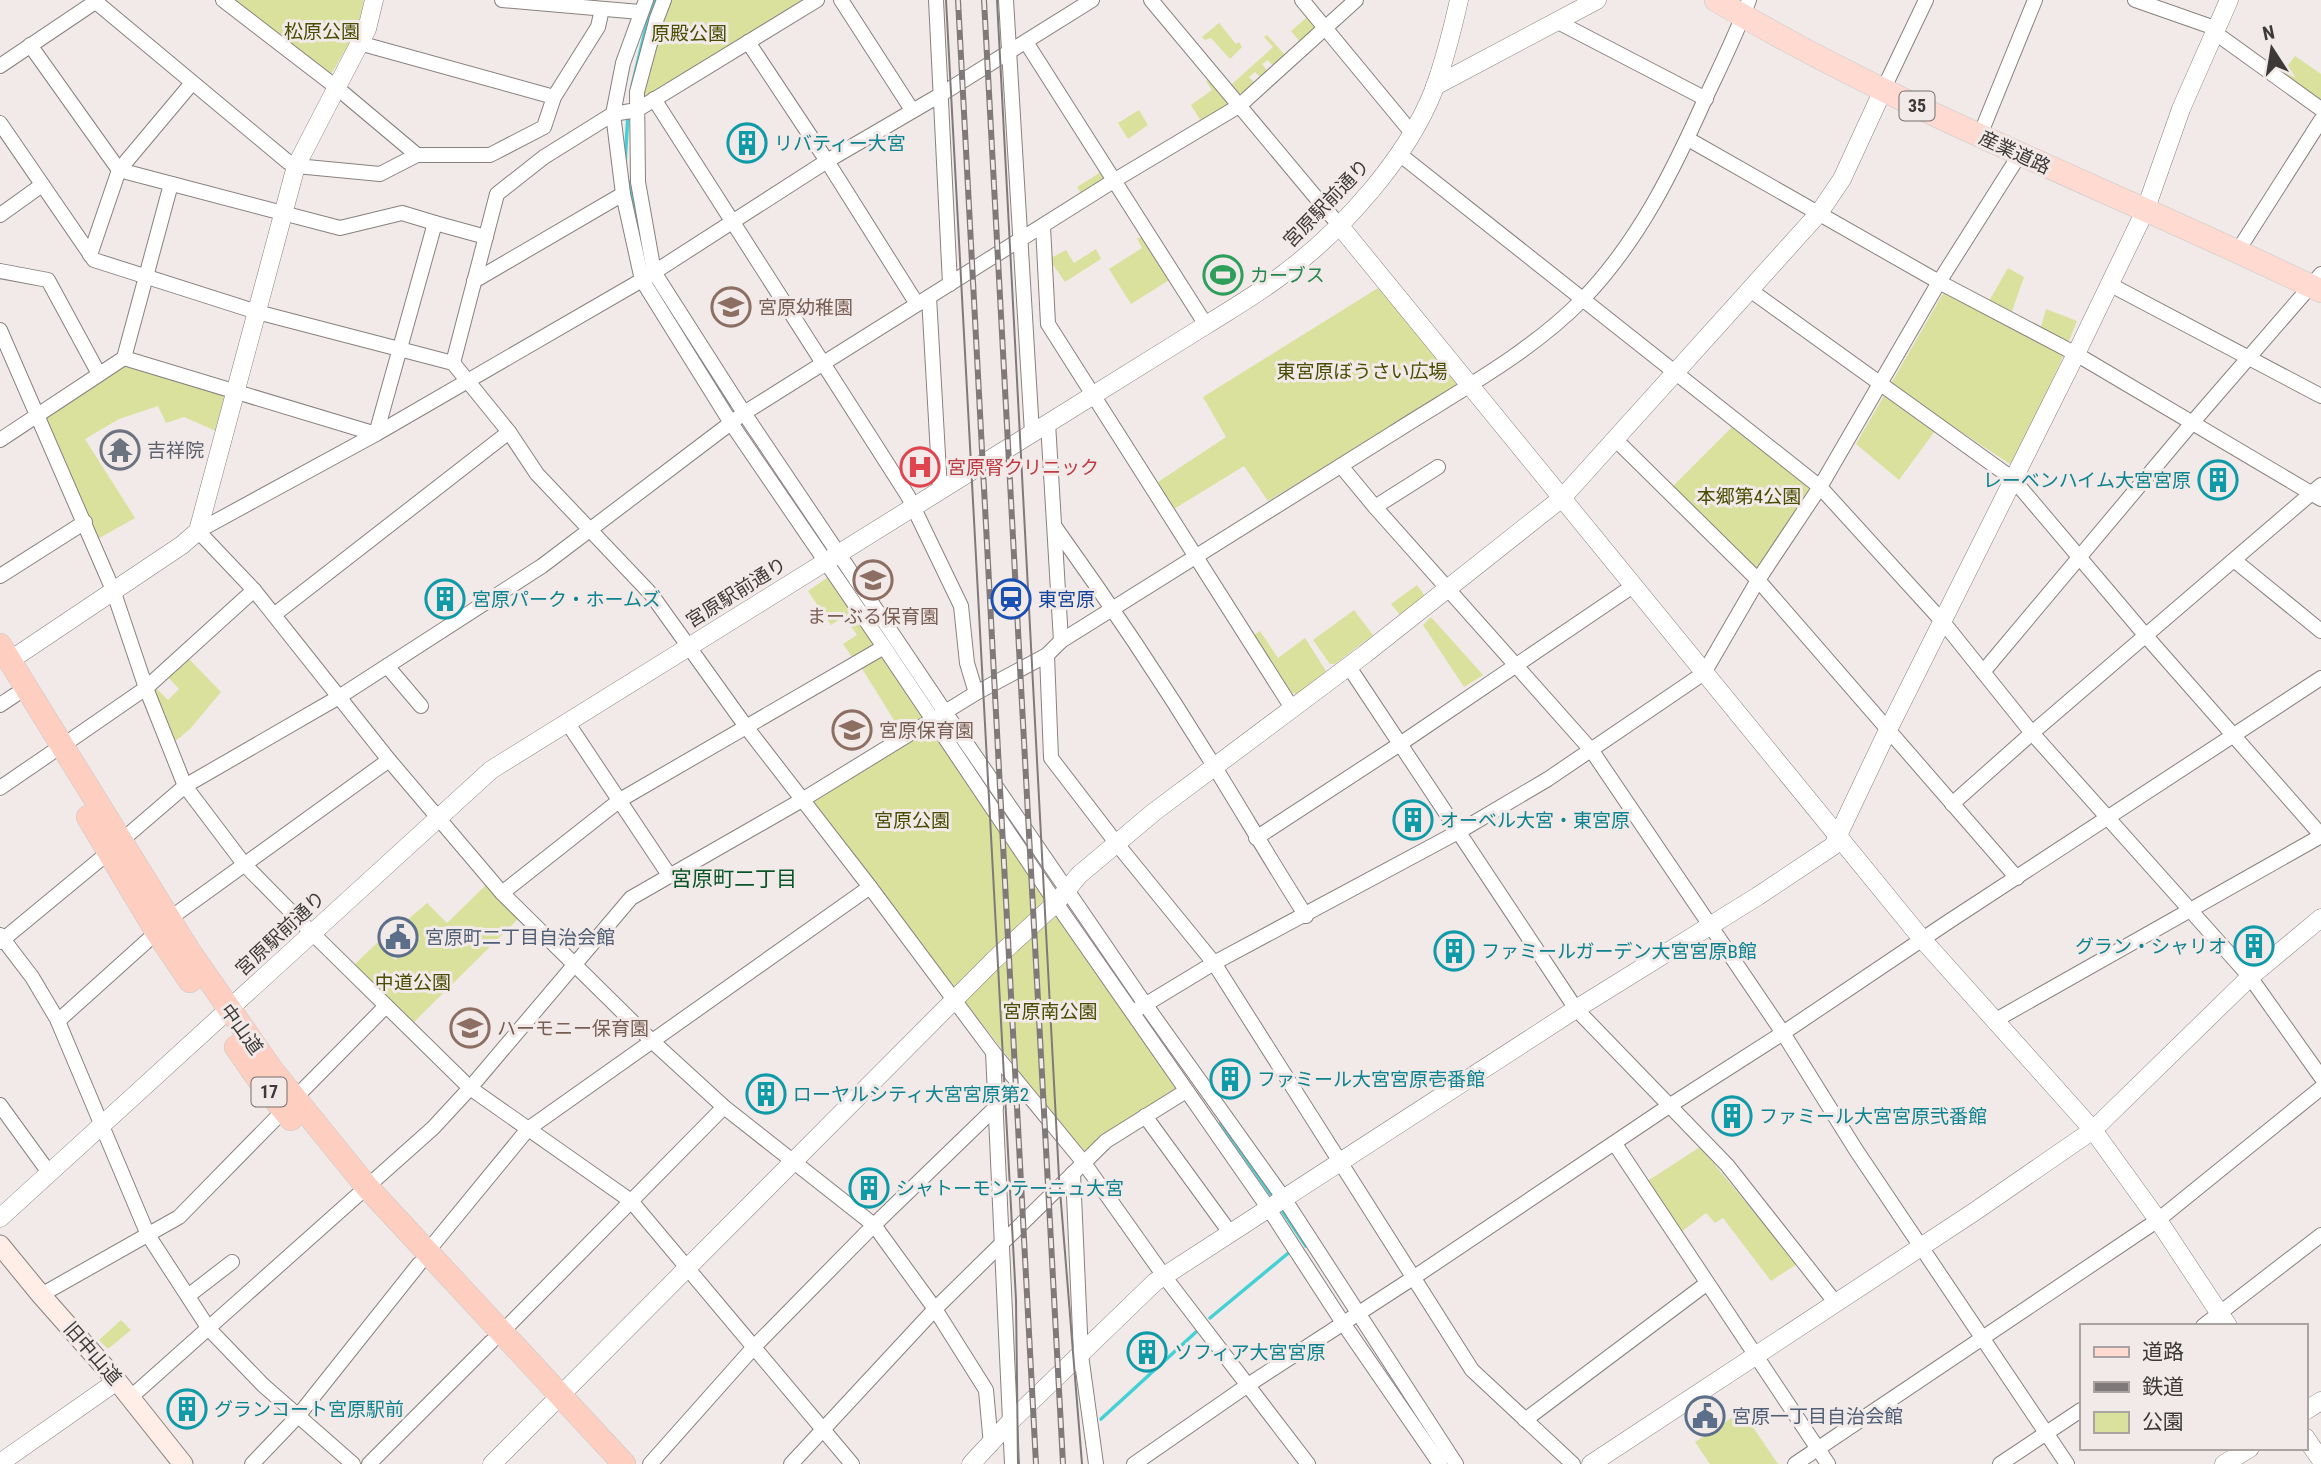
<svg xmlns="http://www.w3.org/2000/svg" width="2321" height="1464" font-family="'Roboto Condensed','Noto Sans JP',sans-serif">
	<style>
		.green { fill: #dae19d }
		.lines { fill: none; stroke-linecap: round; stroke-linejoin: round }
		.stream { stroke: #44d1d6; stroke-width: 3.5 }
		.minor-casing { stroke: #88817f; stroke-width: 16 }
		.tertiary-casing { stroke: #88817f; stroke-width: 19 }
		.secondary-casing { stroke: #88817f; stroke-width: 21 }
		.primary-casing { stroke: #c8c8c7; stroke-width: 24 }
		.trunk-casing { stroke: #c8c8c7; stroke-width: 24 }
		.minor { stroke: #fff; stroke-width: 14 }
		.tertiary { stroke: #fff; stroke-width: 18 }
		.secondary { stroke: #ffede7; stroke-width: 19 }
		.primary { stroke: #fedad0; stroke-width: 23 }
		.trunk { stroke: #fecec0; stroke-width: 23 }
		.tram { stroke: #7f7a79; stroke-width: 2 }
		.rail-casing { stroke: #7f7a79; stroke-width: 6 }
		.rail { stroke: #f2eae8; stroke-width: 3.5; stroke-dasharray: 10; stroke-linecap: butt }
		.labels { text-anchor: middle; stroke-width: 6; stroke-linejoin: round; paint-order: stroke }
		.shield { fill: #f2eae8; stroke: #736e6d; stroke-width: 2 }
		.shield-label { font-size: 18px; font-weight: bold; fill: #3c3938 }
		.park-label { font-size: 19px; fill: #494d02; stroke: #f2eae8 }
		.culture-label { font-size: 19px; fill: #0d838f; stroke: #f2eae8; text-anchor: start }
		.street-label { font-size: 19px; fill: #3c3938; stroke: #f2eae8 }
		.leisure-label { font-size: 19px; fill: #27864d; stroke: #f2eae8; text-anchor: start }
		.education-label { font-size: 19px; fill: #785e54; stroke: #f2eae8; text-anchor: start }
		.worship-label { font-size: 19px; fill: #5b616d; stroke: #f2eae8; text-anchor: start }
		.health-label { font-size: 19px; fill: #be3a42; stroke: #f2eae8; text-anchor: start }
		.transit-label { font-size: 19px; fill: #164399; stroke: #f2eae8; text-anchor: start }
		.service-label { font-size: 19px; fill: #4e5e75; stroke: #f2eae8; text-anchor: start }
		.neighbourhood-label { font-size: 21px; fill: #085529; stroke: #f2eae8 }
	</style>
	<rect width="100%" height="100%" fill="#f2eae8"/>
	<!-- green -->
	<g class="green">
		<path d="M234,0H364L357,30L330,76Z"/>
		<path d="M667,0H805L640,103Z"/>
		<path d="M1298,2L1315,23L1314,28L1300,42L1291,31L1306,18L1296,5Z"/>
		<path d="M1219,23L1236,44L1239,42L1242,47L1230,59L1211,38L1205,40L1202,37Z"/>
		<path d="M1267,35L1286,56L1274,67L1268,60L1262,64L1268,72L1261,78L1255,72L1249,77L1255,83L1244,93H1239L1232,84L1273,47L1264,37Z"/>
		<path d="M2295,56L2321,74V103L2281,75Z"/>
		<path d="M1209,80L1227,102V106L1202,123L1191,105L1212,90L1206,81Z"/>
		<path d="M1139,110L1148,125L1128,139L1118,123Z"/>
		<path d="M1101,172L1106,178L1083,196L1077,187Z"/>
		<path d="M1145,237L1171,279L1131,304L1109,269L1142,248L1137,238Z"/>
		<path d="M1096,249L1101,259L1065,282L1050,260V253L1053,257L1066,250L1074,263Z"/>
		<path d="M2008,268L2024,277L2011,314L2041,327L2046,309L2077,321L2061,361L2013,466L1943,420L1899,480L1856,444L1944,292L1982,313Z"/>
		<path d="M1378,288L1461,385L1268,501L1244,466L1174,509L1158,482L1226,437L1203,397Z"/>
		<path d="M123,363L228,392L216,431L184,417L166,423L158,406L119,419L85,439L135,518L96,540L46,420L48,414Z"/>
		<path d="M1734,425L1812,486L1758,572L1673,486Z"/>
		<path d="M831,575L877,643L856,663L843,644L857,635L844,616L831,625L808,591Z"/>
		<path d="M1417,585L1425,596L1400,615L1391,604Z"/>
		<path d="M1354,610L1373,635L1335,664H1330L1313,640Z"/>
		<path d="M1431,617L1483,675L1464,687L1423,625Z"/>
		<path d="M1260,631L1278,658L1305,638L1326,671L1297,694L1292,693L1254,635Z"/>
		<path d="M880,656L886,657L925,715L924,720L902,733L861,667Z"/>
		<path d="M188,658L221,692L190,729L173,743L155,694L156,688L168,700L179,689L168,677Z"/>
		<path d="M932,729L1047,898L953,988L813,801Z"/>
		<path d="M486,885L518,919L413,1023L354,965L378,942L395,960L420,938L406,921L427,903L447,923Z"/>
		<path d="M1054,911L1177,1087L1082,1152L963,999Z"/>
		<path d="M1700,1147L1797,1264L1771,1281L1723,1218L1715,1223L1706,1213L1680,1233L1646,1182Z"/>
		<path d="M121,1320L131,1330L108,1349L99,1340Z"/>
		<path d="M1742,1411L1778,1464H1710L1695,1442Z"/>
	</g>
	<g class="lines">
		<!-- stream -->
		<g class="stream">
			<path d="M632,86L648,19L656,0"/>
			<path d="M625,163L628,114"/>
			<path d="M628,181L638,228"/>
			<path d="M650,279L731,405"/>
			<path d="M1221,1123L1275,1200"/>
			<path d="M1281,1209L1306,1246"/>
			<path d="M1210,1318L1292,1250"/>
			<path d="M1101,1419L1196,1332"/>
		</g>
		<!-- minor casing -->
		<g class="minor-casing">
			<g id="minor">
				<path d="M223,0L336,87L417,155"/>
				<path d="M502,0L640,12"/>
				<path d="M646,0L623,63L613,114L623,194L642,280L731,423L884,647"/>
				<path d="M664,0L657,18L637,92L638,182L654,272L744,413L945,712L1145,1004L1285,1200L1456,1464"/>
				<path d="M841,0L912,110"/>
				<path d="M936,0L950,284"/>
				<path d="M1006,0L1032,433"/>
				<path d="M1151,0L1339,225"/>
				<path d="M1302,0L1412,133"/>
				<path d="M2135,0L2215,28"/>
				<path d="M96,2L288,162L296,166L380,174L417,155H490L544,127L554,97L598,27L602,9"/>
				<path d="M1556,21L1706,99"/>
				<path d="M2214,32L2321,109"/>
				<path d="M748,42L827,161L917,304"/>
				<path d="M1026,42L1206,325"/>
				<path d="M359,43L554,97"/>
				<path d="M30,45L119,170L340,228L402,213L435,223"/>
				<path d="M0,66L98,0"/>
				<path d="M1883,90L1926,0"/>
				<path d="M654,99L908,496L961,606L967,663L976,693"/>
				<path d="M0,123L94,260L257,312L453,363L509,432L537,474L651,594L747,728L870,887L993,1052L1084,1163L1164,1276L1308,1464"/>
				<path d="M1980,135L2035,0"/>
				<path d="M1688,139L1939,282L2076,354L2321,499"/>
				<path d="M1398,153L1820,487L1943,622L2032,733L2250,977L2321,1077"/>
				<path d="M0,215L42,185"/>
				<path d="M1043,226L1048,324L1292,708"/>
				<path d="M2237,252L2321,120"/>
				<path d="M90,255L119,170L192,83"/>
				<path d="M0,271L48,280L99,374"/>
				<path d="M474,281L623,194"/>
				<path d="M2109,284L2321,396"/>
				<path d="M1750,290L2013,479L2146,636L2321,835"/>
				<path d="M929,297L940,490"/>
				<path d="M0,330L113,590L146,688L185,786L244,864L311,932L470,1088L631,1201L852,1464"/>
				<path d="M124,358L376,434L435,223L486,237"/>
				<path d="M453,363L497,194L544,157L613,114L637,110L817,0"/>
				<path d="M1048,423L1061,641"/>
				<path d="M0,440L124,358L171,184"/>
				<path d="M1616,440L1758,580L2017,878"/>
				<path d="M1341,466L1375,507L1592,751L1783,1033L1856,1150L2067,1464"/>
				<path d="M1375,507L1438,467"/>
				<path d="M1055,527C1111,605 1164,685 1214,766C1245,816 1274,866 1306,916"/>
				<path d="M2234,560L2321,631"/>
				<path d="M0,576L85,522"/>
				<path d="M275,614L509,432"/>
				<path d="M1047,655L1051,758L1117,844L1214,963L1472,1370L1573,1464"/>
				<path d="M387,666L421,706"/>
				<path d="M1349,667L1576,1009L1727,1165L1835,1302"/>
				<path d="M1983,672L2192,423L2321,274"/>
				<path d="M0,705L15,695"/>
				<path d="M567,722L669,875"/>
				<path d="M62,746L146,688L254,590"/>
				<path d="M0,788L51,753"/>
				<path d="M1952,804L2032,733L2321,485"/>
				<path d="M1256,838L1400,744L1633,586"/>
				<path d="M121,841L185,786L339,697L542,566L744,413L1115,180L1239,106L1356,0"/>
				<path d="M502,893L620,800L884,647L1056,903L1269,1209L1343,1323L1440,1464"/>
				<path d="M169,919L389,760"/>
				<path d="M0,935L32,977L57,1019L148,1235L209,1329L263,1385L353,1464"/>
				<path d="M0,942L109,852"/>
				<path d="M1138,1009L1214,963L1460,831L1548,779L1704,673L1758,580L1820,487L1939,282L2020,154"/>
				<path d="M58,1021L157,932"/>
				<path d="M1994,1021L2321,836"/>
				<path d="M993,1052L1012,1464"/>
				<path d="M295,1098L386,1006"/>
				<path d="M0,1105L50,1174"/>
				<path d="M1145,1116L1231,1234"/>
				<path d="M1615,1144L1828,1464"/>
				<path d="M1073,1173L1081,1355L1096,1464"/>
				<path d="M427,1252L528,1129L870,887"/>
				<path d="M41,1295L179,1217L284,1110"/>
				<path d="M188,1296L232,1262"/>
				<path d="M2203,1326L2321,1235"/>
				<path d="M501,1333L724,1107"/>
				<path d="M131,1397L433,1128L470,1088L631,898L802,800L976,693L1047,655L1061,641C1172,572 1283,503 1393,433C1457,392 1529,354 1583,299C1639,241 1674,169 1706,97C1721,65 1737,33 1749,0"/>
				<path d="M1525,1420L1706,1284"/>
				<path d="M991,1445L986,1390L935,1309L874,1225L724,1107L653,1042L502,893L389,760L254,590L198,531L376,434L642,280L827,161L940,95L1092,0"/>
				<path d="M252,1464L298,1416L419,1264"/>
				<path d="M369,1464L491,1342"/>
				<path d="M650,1464L754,1347L874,1225L996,1107"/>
				<path d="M791,1464L935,1309L1106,1141L1186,1091"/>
				<path d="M1134,1464L1248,1385L1413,1278L1669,1106L1783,1033L1948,922L2321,678"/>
				<path d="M1795,1464L2158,1220L2321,1088"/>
				<path d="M2000,1464L2081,1410"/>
			</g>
		</g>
		<!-- tertiary casing -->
		<g class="tertiary-casing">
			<g id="tertiary">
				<path d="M1435,86L1597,0"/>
				<path d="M1339,225L1922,939L2093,1130L2158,1220L2228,1326"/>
				<path d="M9,661L182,545L198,531L296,166L367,29L374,0"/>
				<path d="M0,1218L491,770L1206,325C1233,308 1261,292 1286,272C1343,229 1406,159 1433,92C1444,63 1452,31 1459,0"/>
				<path d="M2305,1411L2321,1401"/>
				<path d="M2305,1437L2321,1460"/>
				<path d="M0,1463L117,1381"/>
				<path d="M492,1464L994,960L1056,903L1079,875L1154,812L1365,654L1562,498L1819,213L1842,179L1883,90"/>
				<path d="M971,1464L1010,1422L1155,1282L1576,1009L1758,896L1833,846L1888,730L2076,354L2145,211L2181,109L2229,0"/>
				<path d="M1591,1464L1974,1212L2093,1130L2250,977L2321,918"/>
				<path d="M2224,1464L2250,1448"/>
			</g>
		</g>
		<!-- secondary casing -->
		<g class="secondary-casing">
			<path id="secondary" d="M0,1245L41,1295L117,1381L183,1464"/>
		</g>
		<!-- primary casing -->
		<g class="primary-casing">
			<path id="primary" d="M1716,0C1909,115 2120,193 2321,291"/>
		</g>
		<!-- trunk casing -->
		<g class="trunk-casing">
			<g id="trunk">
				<path d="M0,645L189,951L272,1070L367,1187L624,1464"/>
				<path d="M88,817L157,932L190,981"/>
				<path d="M236,1047L261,1083L291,1119"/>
			</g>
		</g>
		<!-- minor -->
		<use href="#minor" class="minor"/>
		<!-- tertiary -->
		<use href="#tertiary" class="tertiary"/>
		<!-- secondary -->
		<use href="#secondary" class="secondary"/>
		<!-- primary -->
		<use href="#primary" class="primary"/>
		<!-- trunk -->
		<use href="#trunk" class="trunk"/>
		<!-- tram -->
		<g class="tram">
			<path d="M946,0L1016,1300L1018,1464"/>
			<path d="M997,0L1059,1178L1082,1464"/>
		</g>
		<!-- rail casing -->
		<g class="rail-casing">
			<g id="rail">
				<path d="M958,0L1036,1464"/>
				<path d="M984,0L1063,1464"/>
			</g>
		</g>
		<!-- rail -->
		<use href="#rail" class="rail"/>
	</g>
	<!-- icons -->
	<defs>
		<g id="building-ring" transform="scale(2.0125)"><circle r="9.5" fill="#f2eae8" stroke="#0f9aa8" stroke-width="1.5"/><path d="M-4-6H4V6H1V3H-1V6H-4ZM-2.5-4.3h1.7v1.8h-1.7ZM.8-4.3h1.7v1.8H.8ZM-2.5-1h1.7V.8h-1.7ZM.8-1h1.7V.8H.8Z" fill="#0f9aa8"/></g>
		<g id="stadium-ring" transform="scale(2.0125)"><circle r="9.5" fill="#f2eae8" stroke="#2e9e5b" stroke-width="1.5"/><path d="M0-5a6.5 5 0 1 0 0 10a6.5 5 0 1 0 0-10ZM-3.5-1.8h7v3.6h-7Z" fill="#2e9e5b"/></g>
		<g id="school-ring" transform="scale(2.0125)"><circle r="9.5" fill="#f2eae8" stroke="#8d6e63" stroke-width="1.5"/><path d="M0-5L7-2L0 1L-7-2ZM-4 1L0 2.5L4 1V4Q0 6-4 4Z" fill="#8d6e63"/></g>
		<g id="temple-ring" transform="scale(2.0125)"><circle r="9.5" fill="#f2eae8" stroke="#6b7280" stroke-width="1.5"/><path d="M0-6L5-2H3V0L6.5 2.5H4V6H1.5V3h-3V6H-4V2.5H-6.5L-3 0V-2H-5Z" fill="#6b7280"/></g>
		<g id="hospital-ring" transform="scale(2.0125)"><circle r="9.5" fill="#f2eae8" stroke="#e0444e" stroke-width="1.5"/><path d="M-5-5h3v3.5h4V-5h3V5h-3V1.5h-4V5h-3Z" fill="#e0444e"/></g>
		<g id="station-ring" transform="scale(2.0125)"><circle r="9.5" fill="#f2eae8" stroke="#1a4fb4" stroke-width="1.5"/><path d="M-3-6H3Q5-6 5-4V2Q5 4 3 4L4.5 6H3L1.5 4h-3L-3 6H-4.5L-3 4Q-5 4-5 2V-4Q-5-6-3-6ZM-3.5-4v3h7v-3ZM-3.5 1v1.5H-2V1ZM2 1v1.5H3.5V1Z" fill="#1a4fb4"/></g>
		<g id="civic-ring" transform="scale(2.0125)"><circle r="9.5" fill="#f2eae8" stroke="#5c6f8a" stroke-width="1.5"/><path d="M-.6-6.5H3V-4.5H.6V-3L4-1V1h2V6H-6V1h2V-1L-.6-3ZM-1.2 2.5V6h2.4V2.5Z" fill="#5c6f8a"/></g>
	</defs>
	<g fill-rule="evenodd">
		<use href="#building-ring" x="747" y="143"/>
		<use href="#stadium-ring" x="1223" y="275"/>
		<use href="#school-ring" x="731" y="307"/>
		<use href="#temple-ring" x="120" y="450"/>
		<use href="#hospital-ring" x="920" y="467"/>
		<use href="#building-ring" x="2218" y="480"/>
		<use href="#school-ring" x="873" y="580"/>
		<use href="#building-ring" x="445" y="599"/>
		<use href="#station-ring" x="1011" y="599"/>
		<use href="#school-ring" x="852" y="730"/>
		<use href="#building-ring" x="1413" y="820"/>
		<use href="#civic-ring" x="398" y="937"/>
		<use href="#building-ring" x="2254" y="946"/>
		<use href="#building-ring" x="1454" y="951"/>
		<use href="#school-ring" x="470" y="1028"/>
		<use href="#building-ring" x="1230" y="1079"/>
		<use href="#building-ring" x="766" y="1094"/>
		<use href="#building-ring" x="1732" y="1116"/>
		<use href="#building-ring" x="869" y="1188"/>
		<use href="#building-ring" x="1147" y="1352"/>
		<use href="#building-ring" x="187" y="1409"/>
		<use href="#civic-ring" x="1705" y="1416"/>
	</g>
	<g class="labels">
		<!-- shield labels -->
		<g class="shield">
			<rect x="1899.5" y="91.5" width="35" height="29" rx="5"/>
			<rect x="251.5" y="1077.5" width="35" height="29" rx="5"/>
		</g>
		<g class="shield-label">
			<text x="1917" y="112">35</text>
			<text x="269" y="1098">17</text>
		</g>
		<!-- park labels -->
		<g class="park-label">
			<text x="322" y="38">松原公園</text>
			<text x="689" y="40">原殿公園</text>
			<text x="1362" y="378">東宮原ぼうさい広場</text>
			<text x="1749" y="503">本郷第4公園</text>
			<text x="912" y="827">宮原公園</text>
			<text x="413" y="989">中道公園</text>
			<text x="1050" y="1018">宮原南公園</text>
		</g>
		<!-- culture labels -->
		<g class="culture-label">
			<text x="774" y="150">リバティー大宮</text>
			<text x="2191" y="487" text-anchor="end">レーベンハイム大宮宮原</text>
			<text x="472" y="606">宮原パーク・ホームズ</text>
			<text x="1440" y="827">オーベル大宮・東宮原</text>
			<text x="2227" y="953" text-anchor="end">グラン・シャリオ</text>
			<text x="1481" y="958">ファミールガーデン大宮宮原B館</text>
			<text x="1257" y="1086">ファミール大宮宮原壱番館</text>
			<text x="793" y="1101">ローヤルシティ大宮宮原第2</text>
			<text x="1759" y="1123">ファミール大宮宮原弐番館</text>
			<text x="896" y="1195">シャトーモンテーニュ大宮</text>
			<text x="1174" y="1359">ソフィア大宮宮原</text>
			<text x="214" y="1416">グランコート宮原駅前</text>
		</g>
		<!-- street labels -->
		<g class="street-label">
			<text transform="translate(2015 152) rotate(25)" y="7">産業道路</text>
			<text transform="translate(1326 203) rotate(-46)" y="7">宮原駅前通り</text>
			<text transform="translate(736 592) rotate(-32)" y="7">宮原駅前通り</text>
			<text transform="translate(280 933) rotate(-43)" y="7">宮原駅前通り</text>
			<text transform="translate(242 1029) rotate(54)" y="7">中山道</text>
			<text transform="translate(93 1353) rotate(49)" y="7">旧中山道</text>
		</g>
		<!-- leisure labels -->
		<g class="leisure-label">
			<text x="1250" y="282">カーブス</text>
		</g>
		<!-- education labels -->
		<g class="education-label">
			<text x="758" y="314">宮原幼稚園</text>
			<text x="873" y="623" text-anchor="middle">まーぶる保育園</text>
			<text x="879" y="737">宮原保育園</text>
			<text x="497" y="1035">ハーモニー保育園</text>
		</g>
		<!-- worship labels -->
		<g class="worship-label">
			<text x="147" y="457">吉祥院</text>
		</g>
		<!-- health labels -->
		<g class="health-label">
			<text x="947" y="474">宮原腎クリニック</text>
		</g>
		<!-- transit labels -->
		<g class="transit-label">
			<text x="1038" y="606">東宮原</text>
		</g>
		<!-- service labels -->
		<g class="service-label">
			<text x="425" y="944">宮原町二丁目自治会館</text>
			<text x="1732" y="1423">宮原一丁目自治会館</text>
		</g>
		<!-- neighbourhood labels -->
		<g class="neighbourhood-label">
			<text x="734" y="886">宮原町二丁目</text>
		</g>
	</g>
	<!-- legend -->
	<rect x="2080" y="1324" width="228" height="126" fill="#f2eae8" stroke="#a9a3a2" stroke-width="2"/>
	<rect x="2094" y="1347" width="35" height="10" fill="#fedad0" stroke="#a9a3a2" stroke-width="2"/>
	<text x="2142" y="1359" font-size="21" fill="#3c3938">道路</text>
	<rect x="2094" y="1382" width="35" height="10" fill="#7f7a79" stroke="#a9a3a2" stroke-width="2"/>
	<text x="2142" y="1394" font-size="21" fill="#3c3938">鉄道</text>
	<rect x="2094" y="1412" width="35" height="21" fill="#dae19d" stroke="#a9a3a2" stroke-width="2"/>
	<text x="2142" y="1429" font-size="21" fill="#3c3938">公園</text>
	<!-- north arrow -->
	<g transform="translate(2272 49) rotate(348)" stroke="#f2eae8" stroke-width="5" paint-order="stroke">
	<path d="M0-5L12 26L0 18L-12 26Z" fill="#3c3938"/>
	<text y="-10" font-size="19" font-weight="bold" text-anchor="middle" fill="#3c3938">N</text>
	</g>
</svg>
